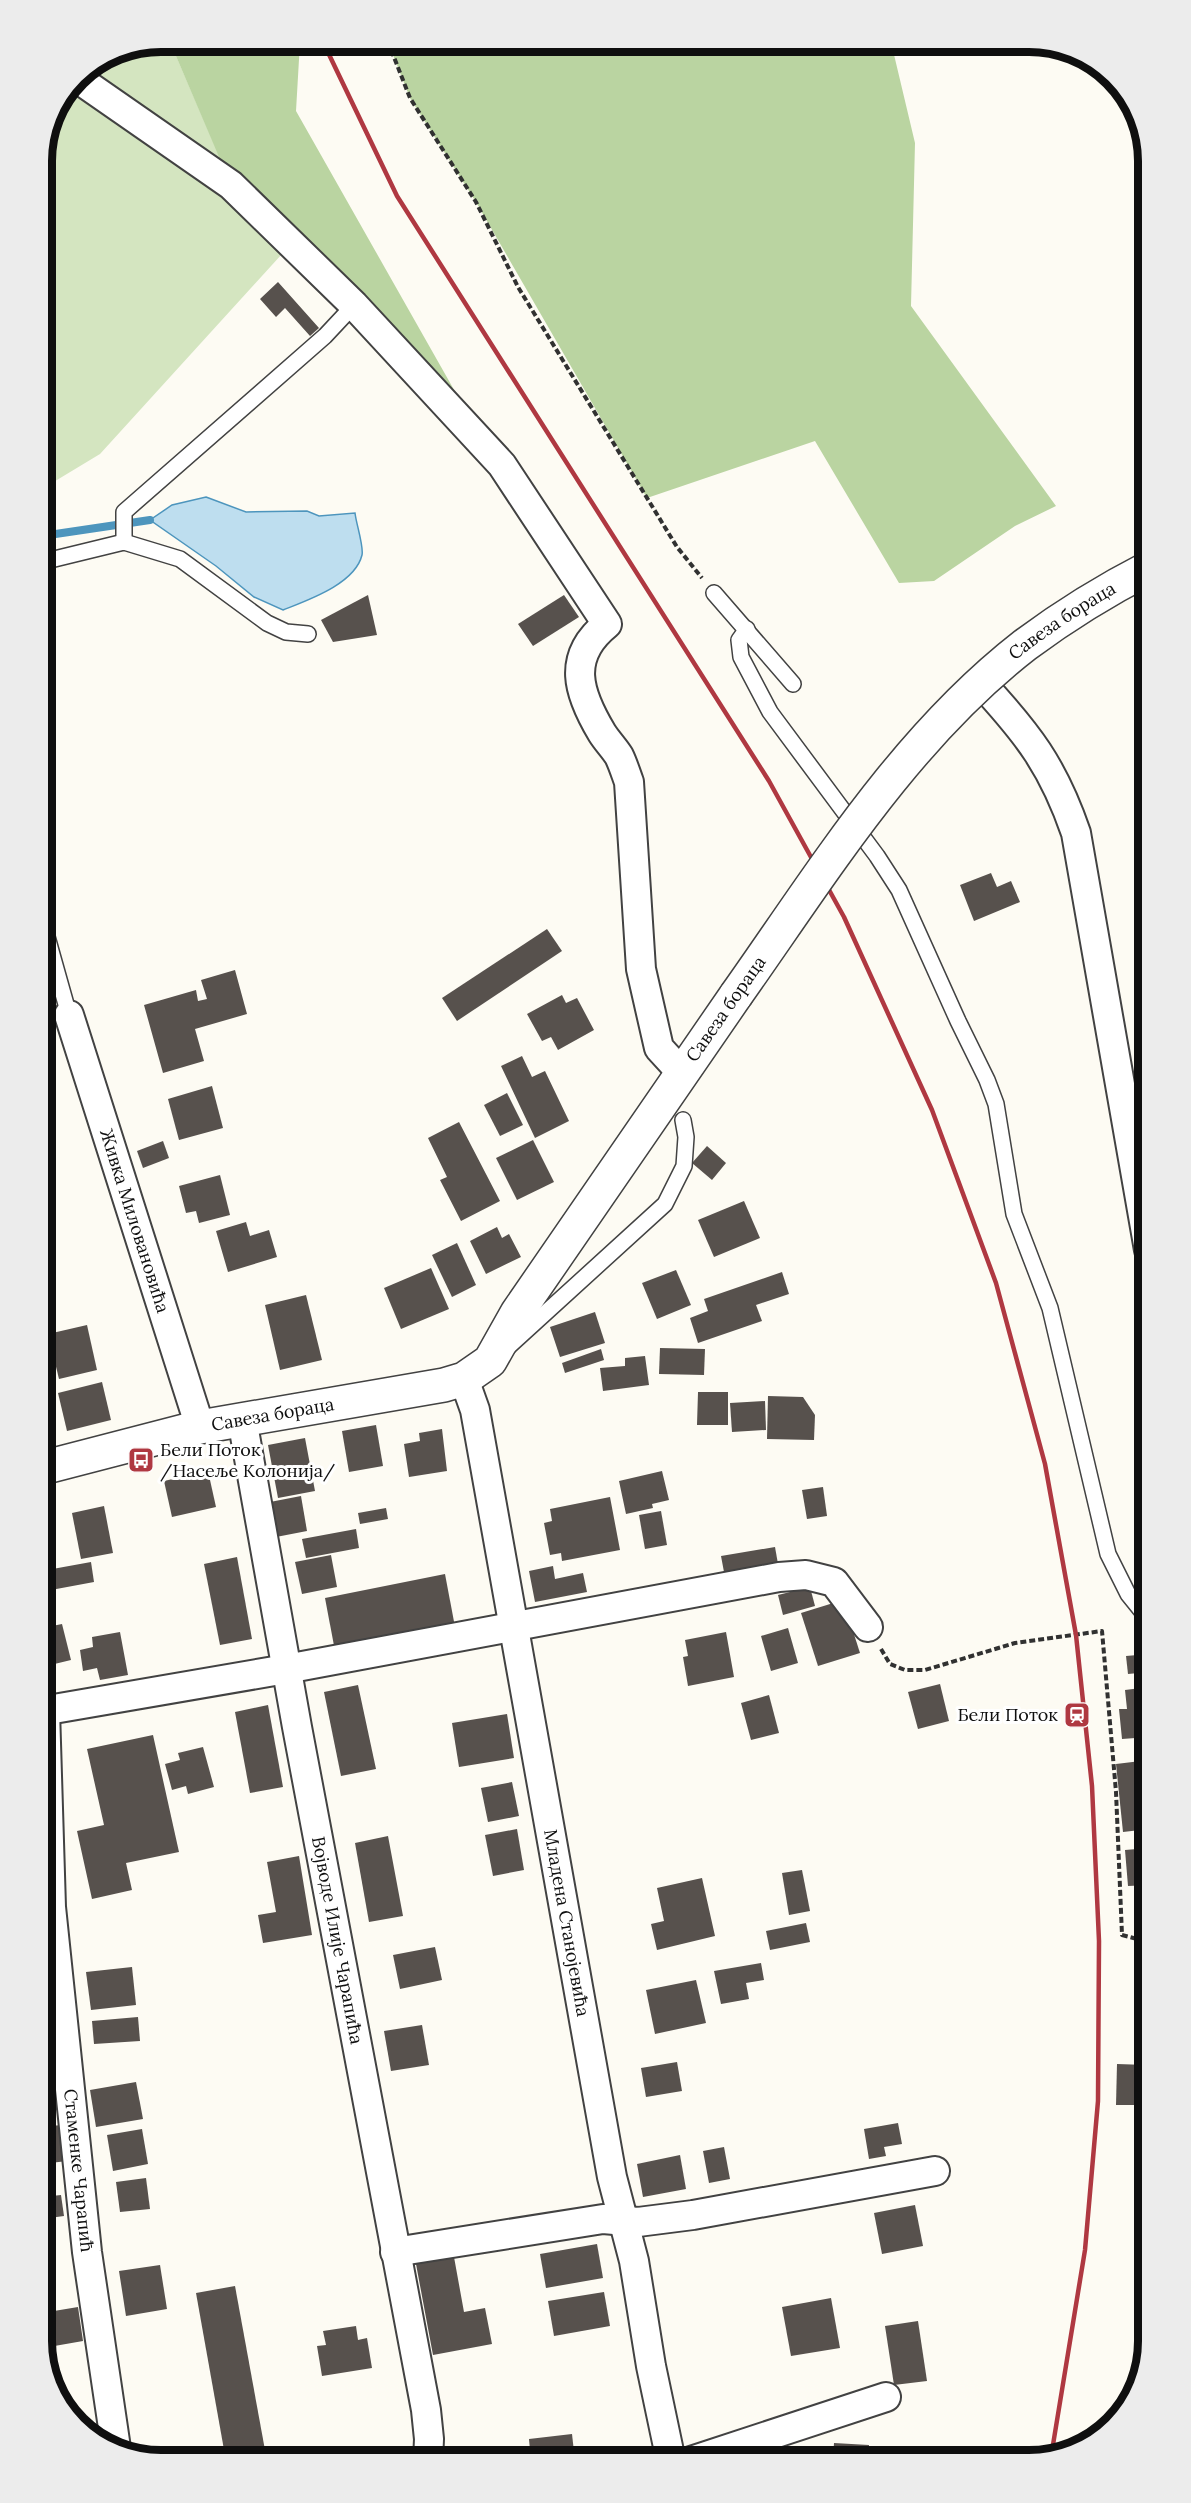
<svg xmlns="http://www.w3.org/2000/svg" width="1191" height="2503" font-family="Lora,serif">
	<style>
		.green { fill: #d4e5c0 }
		.forest { fill: #bad4a1 }
		.water { fill: #bedeef; stroke: #4d95bd; stroke-width: 1.5 }
		.lines { fill: none; stroke-linecap: round; stroke-linejoin: round }
		.stream { stroke: #4d95bd; stroke-width: 8 }
		.building { fill: #57514d }
		.service-casing { stroke: #424242; stroke-width: 18 }
		.minor-casing { stroke: #424242; stroke-width: 32 }
		.tertiary-casing { stroke: #424242; stroke-width: 36 }
		.path { stroke: #313131; stroke-width: 4; stroke-dasharray: 6 3; stroke-linecap: butt }
		.service { stroke: #fff; stroke-width: 15 }
		.minor { stroke: #fff; stroke-width: 28 }
		.tertiary { stroke: #fff; stroke-width: 33 }
		.rail { stroke: #af3841; stroke-width: 4.5 }
		.tertiary-bridge-casing { stroke: #424242; stroke-width: 36; stroke-linecap: butt }
		.tertiary-bridge { stroke: #fff; stroke-width: 33 }
		.labels { text-anchor: middle; stroke-width: 6; stroke-linejoin: round; paint-order: stroke }
		.street-label { font-size: 18px; fill: #0f0f0f; stroke: #fff }
		.poi-label { font-size: 18px; fill: #0f0f0f; stroke: #fff; text-anchor: start }
		.rim { fill: none; stroke: #0f0f0f; stroke-width: 8 }
	</style>
	<rect width="100%" height="100%" fill="#fdfbf3"/>
	<!-- green -->
	<path class="green" d="M161,42H170L215,146L302,232L100,454L42,489V154L51,115L77,77L116,51Z"/>
	<!-- forest -->
	<g class="forest">
		<path d="M170,42H300L296,111L487,448L231,185Z"/>
		<path d="M388,42H891L915,143L911,306L1056,506L1015,526L934,581L899,583L815,441L647,498L476,202L410,98Z"/>
	</g>
	<!-- water -->
	<path class="water" d="M206,497L246,512L307,511L319,516L355,513C356,523 364,547 362,555C355,584 308,600 283,610L254,597L216,566L150,520L172,505Z"/>
	<g class="lines">
		<!-- stream -->
		<path class="stream" d="M42,536L150,520"/>
	</g>
	<!-- building -->
	<g class="building">
		<path d="M278,282L319,328L310,336L285,308L276,317L260,299Z"/>
		<path d="M368,595L377,635L333,642L321,620Z"/>
		<path d="M564,595L579,617L533,646L518,624Z"/>
		<path d="M991,873L997,887L1011,881L1020,902L974,921L960,885Z"/>
		<path d="M547,929L562,951L457,1021L442,998Z"/>
		<path d="M235,970L247,1014L195,1029L204,1061L163,1073L144,1005L196,990L198,1001L207,999L201,980Z"/>
		<path d="M562,995L566,1003L577,998L594,1030L558,1050L551,1037L542,1041L527,1014Z"/>
		<path d="M522,1056L532,1077L545,1071L569,1121L535,1138L501,1066Z"/>
		<path d="M212,1086L223,1128L179,1140L168,1099Z"/>
		<path d="M507,1093L523,1125L500,1136L484,1105Z"/>
		<path d="M459,1122L500,1201L461,1221L440,1180L447,1177L428,1138Z"/>
		<path d="M533,1140L554,1182L517,1200L496,1158Z"/>
		<path d="M163,1141L169,1158L143,1168L137,1151Z"/>
		<path d="M707,1146L726,1163L712,1180L692,1163Z"/>
		<path d="M220,1175L230,1215L199,1223L196,1211L186,1213L179,1186Z"/>
		<path d="M744,1201L760,1238L714,1257L698,1220Z"/>
		<path d="M246,1222L250,1236L269,1230L277,1257L228,1272L216,1231Z"/>
		<path d="M497,1227L502,1238L509,1234L521,1257L486,1274L470,1241Z"/>
		<path d="M457,1243L476,1285L452,1297L432,1255Z"/>
		<path d="M431,1268L449,1309L401,1329L384,1288Z"/>
		<path d="M676,1270L691,1305L657,1319L642,1283Z"/>
		<path d="M782,1272L789,1294L756,1305L762,1321L698,1343L690,1318L708,1311L704,1299Z"/>
		<path d="M306,1295L322,1360L280,1370L265,1305Z"/>
		<path d="M595,1312L605,1343L560,1357L550,1327Z"/>
		<path d="M87,1325L97,1370L59,1379L48,1334Z"/>
		<path d="M660,1348L705,1349L704,1375L659,1374Z"/>
		<path d="M601,1349L604,1360L565,1373L562,1363Z"/>
		<path d="M645,1356L649,1385L603,1391L600,1368L625,1366V1358Z"/>
		<path d="M102,1382L111,1420L67,1431L58,1393Z"/>
		<path d="M698,1392H728V1425H697Z"/>
		<path d="M768,1396L803,1397L815,1415L814,1440L767,1439Z"/>
		<path d="M765,1401L766,1430L732,1432L730,1403Z"/>
		<path d="M376,1425L383,1466L349,1472L342,1431Z"/>
		<path d="M442,1429L447,1471L409,1477L404,1444L420,1441L419,1433Z"/>
		<path d="M305,1438L315,1491L278,1498L268,1445Z"/>
		<path d="M208,1471L216,1507L172,1517L164,1481Z"/>
		<path d="M662,1471L669,1500L652,1504L653,1508L626,1514L619,1481Z"/>
		<path d="M823,1487L827,1516L807,1519L802,1490Z"/>
		<path d="M301,1496L307,1531L276,1537L270,1502Z"/>
		<path d="M610,1497L620,1550L562,1561L561,1553L550,1555L544,1523L552,1521L550,1509Z"/>
		<path d="M104,1506L113,1553L81,1559L72,1513Z"/>
		<path d="M386,1508L388,1519L360,1524L358,1513Z"/>
		<path d="M661,1511L667,1545L645,1549L639,1515Z"/>
		<path d="M356,1529L359,1548L306,1558L302,1539Z"/>
		<path d="M775,1547L778,1564L724,1572L721,1556Z"/>
		<path d="M331,1555L337,1587L302,1594L295,1562Z"/>
		<path d="M237,1557L252,1639L220,1645L204,1564Z"/>
		<path d="M91,1562L94,1582L51,1590L47,1570Z"/>
		<path d="M553,1566L555,1579L583,1573L587,1592L535,1602L529,1571Z"/>
		<path d="M445,1574L455,1627L335,1651L325,1598Z"/>
		<path d="M810,1587L815,1606L783,1615L778,1595Z"/>
		<path d="M843,1600L860,1653L818,1666L801,1613Z"/>
		<path d="M62,1624L71,1660L42,1667V1643L51,1641L47,1627Z"/>
		<path d="M788,1628L798,1663L771,1671L761,1636Z"/>
		<path d="M120,1632L128,1675L100,1680L97,1668L83,1671L80,1650L93,1647L92,1637Z"/>
		<path d="M726,1632L734,1677L688,1686L683,1657L688,1656L685,1640Z"/>
		<path d="M1149,1654V1672L1128,1674L1126,1656Z"/>
		<path d="M940,1684L949,1721L918,1729L908,1692Z"/>
		<path d="M358,1685L376,1769L341,1776L324,1692Z"/>
		<path d="M1149,1687V1737L1122,1739L1119,1709H1127L1125,1690Z"/>
		<path d="M769,1695L779,1733L751,1740L741,1703Z"/>
		<path d="M268,1705L283,1787L250,1793L235,1712Z"/>
		<path d="M507,1714L514,1758L459,1767L452,1723Z"/>
		<path d="M153,1735L179,1852L126,1863L132,1890L92,1899L77,1831L104,1825L87,1749Z"/>
		<path d="M203,1747L214,1787L188,1794L186,1786L172,1790L165,1764L180,1760L178,1753Z"/>
		<path d="M1149,1760V1829L1123,1832L1116,1764Z"/>
		<path d="M512,1782L519,1816L488,1822L481,1788Z"/>
		<path d="M517,1829L524,1870L493,1876L485,1835Z"/>
		<path d="M388,1836L403,1916L369,1922L355,1843Z"/>
		<path d="M1149,1848V1885L1128,1886L1125,1850Z"/>
		<path d="M299,1856L312,1935L263,1943L258,1915L276,1912L267,1862Z"/>
		<path d="M802,1870L810,1911L789,1915L782,1873Z"/>
		<path d="M702,1878L715,1936L657,1950L651,1924L664,1921L657,1888Z"/>
		<path d="M806,1923L810,1942L770,1950L766,1931Z"/>
		<path d="M435,1947L442,1980L400,1989L393,1955Z"/>
		<path d="M761,1963L764,1980L746,1983L749,1999L721,2004L714,1971Z"/>
		<path d="M132,1967L136,2005L91,2010L86,1972Z"/>
		<path d="M696,1980L706,2023L655,2034L646,1990Z"/>
		<path d="M138,2017L140,2041L94,2044L92,2021Z"/>
		<path d="M47,2024L53,2059L42,2061V2025Z"/>
		<path d="M422,2025L429,2065L391,2071L384,2031Z"/>
		<path d="M677,2062L682,2091L646,2097L641,2068Z"/>
		<path d="M1117,2064L1147,2065V2105H1116Z"/>
		<path d="M136,2082L143,2119L96,2127L90,2090Z"/>
		<path d="M898,2123L902,2144L884,2147L886,2156L869,2159L864,2129Z"/>
		<path d="M61,2125L67,2161L42,2164V2127Z"/>
		<path d="M142,2129L148,2164L113,2171L107,2135Z"/>
		<path d="M724,2147L730,2179L709,2183L703,2151Z"/>
		<path d="M680,2155L686,2189L643,2197L637,2164Z"/>
		<path d="M146,2178L150,2209L120,2212L116,2182Z"/>
		<path d="M61,2195L64,2216L42,2219V2197Z"/>
		<path d="M915,2205L923,2246L882,2254L874,2213Z"/>
		<path d="M597,2244L603,2278L546,2288L540,2254Z"/>
		<path d="M454,2257L464,2312L485,2308L492,2344L433,2355L416,2264Z"/>
		<path d="M160,2265L167,2309L126,2316L119,2271Z"/>
		<path d="M235,2286L267,2461H226L196,2293Z"/>
		<path d="M604,2292L610,2326L554,2336L548,2301Z"/>
		<path d="M831,2298L840,2348L791,2356L782,2307Z"/>
		<path d="M78,2307L83,2341L43,2348L42,2313Z"/>
		<path d="M918,2321L927,2381L894,2385L885,2326Z"/>
		<path d="M356,2326L358,2340L367,2338L372,2368L322,2376L317,2346L326,2345L323,2331Z"/>
		<path d="M572,2434L575,2461H531L529,2439Z"/>
		<path d="M834,2443L869,2445L868,2461H833Z"/>
	</g>
	<g class="lines">
		<!-- service casing -->
		<g class="service-casing">
			<g id="service">
				<path d="M124,542V512L325,336L354,305"/>
				<path d="M42,562L124,542L180,559L267,623L286,632L308,634"/>
				<path d="M714,593L793,684"/>
				<path d="M747,629L739,640L741,657L770,712L877,856L899,890L958,1021L987,1080L996,1104L1014,1214L1050,1308L1108,1554L1128,1594L1149,1620"/>
				<path d="M42,919L69,1015"/>
				<path d="M508,1347L665,1204L684,1166L686,1137L683,1120"/>
			</g>
		</g>
		<!-- minor casing -->
		<g class="minor-casing">
			<g id="minor">
				<path d="M77,78L231,185L354,305L502,465L607,624C566,657 578,693 602,733C607,741 614,748 619,756C623,764 626,774 629,782L641,969L659,1048L681,1072"/>
				<path d="M981,683C1028,734 1053,766 1076,833L1149,1250"/>
				<path id="s1" d="M69,1015L200,1427"/>
				<path id="s2" d="M464,1379L475,1410L612,2177L634,2261L651,2366L671,2461"/>
				<path id="s3" d="M242,1419L297,1727L426,2410L429,2439L428,2461"/>
				<path id="s4" d="M45,1710L51,1907L87,2252L116,2448"/>
				<path d="M42,1711L286,1669L779,1577L806,1575L834,1582L868,1627"/>
				<path d="M395,2252L603,2219L638,2222L693,2215L935,2171"/>
				<path d="M691,2461L886,2397"/>
			</g>
		</g>
		<!-- tertiary casing -->
		<g class="tertiary-casing">
			<g id="tertiary">
				<path id="s5" d="M42,1468L200,1427L444,1385L464,1379L490,1361L517,1313L736,995"/>
			</g>
		</g>
		<!-- path -->
		<g class="path">
			<path d="M388,42L410,98L476,202L518,287L677,547L702,578"/>
			<path d="M881,1649L890,1664L905,1670H925L1015,1643L1102,1631L1116,1792L1122,1935L1149,1942"/>
		</g>
		<!-- service -->
		<use href="#service" class="service"/>
		<!-- minor -->
		<use href="#minor" class="minor"/>
		<!-- tertiary -->
		<use href="#tertiary" class="tertiary"/>
		<!-- rail -->
		<path class="rail" d="M323,42L397,196L769,781L844,917L932,1110L996,1283L1045,1464L1076,1635L1092,1786L1099,1941L1098,2101L1085,2250L1051,2457"/>
		<!-- tertiary-bridge casing -->
		<g class="tertiary-bridge-casing">
			<g id="tertiary-bridge">
				<path id="s6" d="M736,995C823,872 904,739 1025,645C1064,616 1106,590 1149,568"/>
			</g>
		</g>
		<!-- tertiary-bridge -->
		<use href="#tertiary-bridge" class="tertiary-bridge"/>
	</g>
	<!-- icons -->
	<defs>
		<g id="bus-square" transform="scale(1.35)"><rect x="-9" y="-9" width="18" height="18" rx="4" fill="#af3841" stroke="#fff"/><path d="M-5-6H5V4H4V6H2V4H-2V6H-4V4H-5ZM-3.5-4V0h7V-4ZM-3.5 1.2v1.5H-2V1.2ZM2 1.2v1.5H3.5V1.2Z" fill="#fff"/></g>
		<g id="station-square" transform="scale(1.35)"><rect x="-9" y="-9" width="18" height="18" rx="4" fill="#af3841" stroke="#fff"/><path d="M-3-6H3Q5-6 5-4V2Q5 4 3 4L4.5 6H3L1.5 4h-3L-3 6H-4.5L-3 4Q-5 4-5 2V-4Q-5-6-3-6ZM-3.5-4v3h7v-3ZM-3.5 1v1.5H-2V1ZM2 1v1.5H3.5V1Z" fill="#fff"/></g>
	</defs>
	<g fill-rule="evenodd">
		<use href="#bus-square" x="141" y="1460"/>
		<use href="#station-square" x="1077" y="1715"/>
	</g>
	<g class="labels">
		<!-- street labels -->
		<g class="street-label">
			<text dy="6" stroke="none"><textPath href="#s6" startOffset="500">Савеза бораца</textPath></text>
			<text transform="translate(726 1009) rotate(-55)" y="6">Савеза бораца</text>
			<text dy="6" stroke="none"><textPath href="#s1" startOffset="216">Живка Миловановића</textPath></text>
			<text dy="6" stroke="none"><textPath href="#s5" startOffset="237">Савеза бораца</textPath></text>
			<text dy="6" stroke="none"><textPath href="#s2" startOffset="554">Младена Станојевића</textPath></text>
			<text dy="6" stroke="none"><textPath href="#s3" startOffset="530">Војводе Илије Чарапића</textPath></text>
			<text dy="6" stroke="none"><textPath href="#s4" startOffset="462">Стаменке Чарапић</textPath></text>
		</g>
		<!-- poi labels -->
		<g class="poi-label">
			<text x="160" y="1456">Бели Поток<tspan x="160" dy="21">/Насеље Колонија/</tspan></text>
			<text x="1058" y="1721" text-anchor="end">Бели Поток</text>
		</g>
	</g>
	<!-- crop -->
	<path d="M0 0H1191V2503H0ZM161 52H1029A109 109 0 0 1 1138 161V2341A109 109 0 0 1 1029 2450H161A109 109 0 0 1 52 2341V161A109 109 0 0 1 161 52Z" fill="#ececec" fill-rule="evenodd"/>
	<path class="rim" d="M161 52H1029A109 109 0 0 1 1138 161V2341A109 109 0 0 1 1029 2450H161A109 109 0 0 1 52 2341V161A109 109 0 0 1 161 52Z"/>
</svg>
